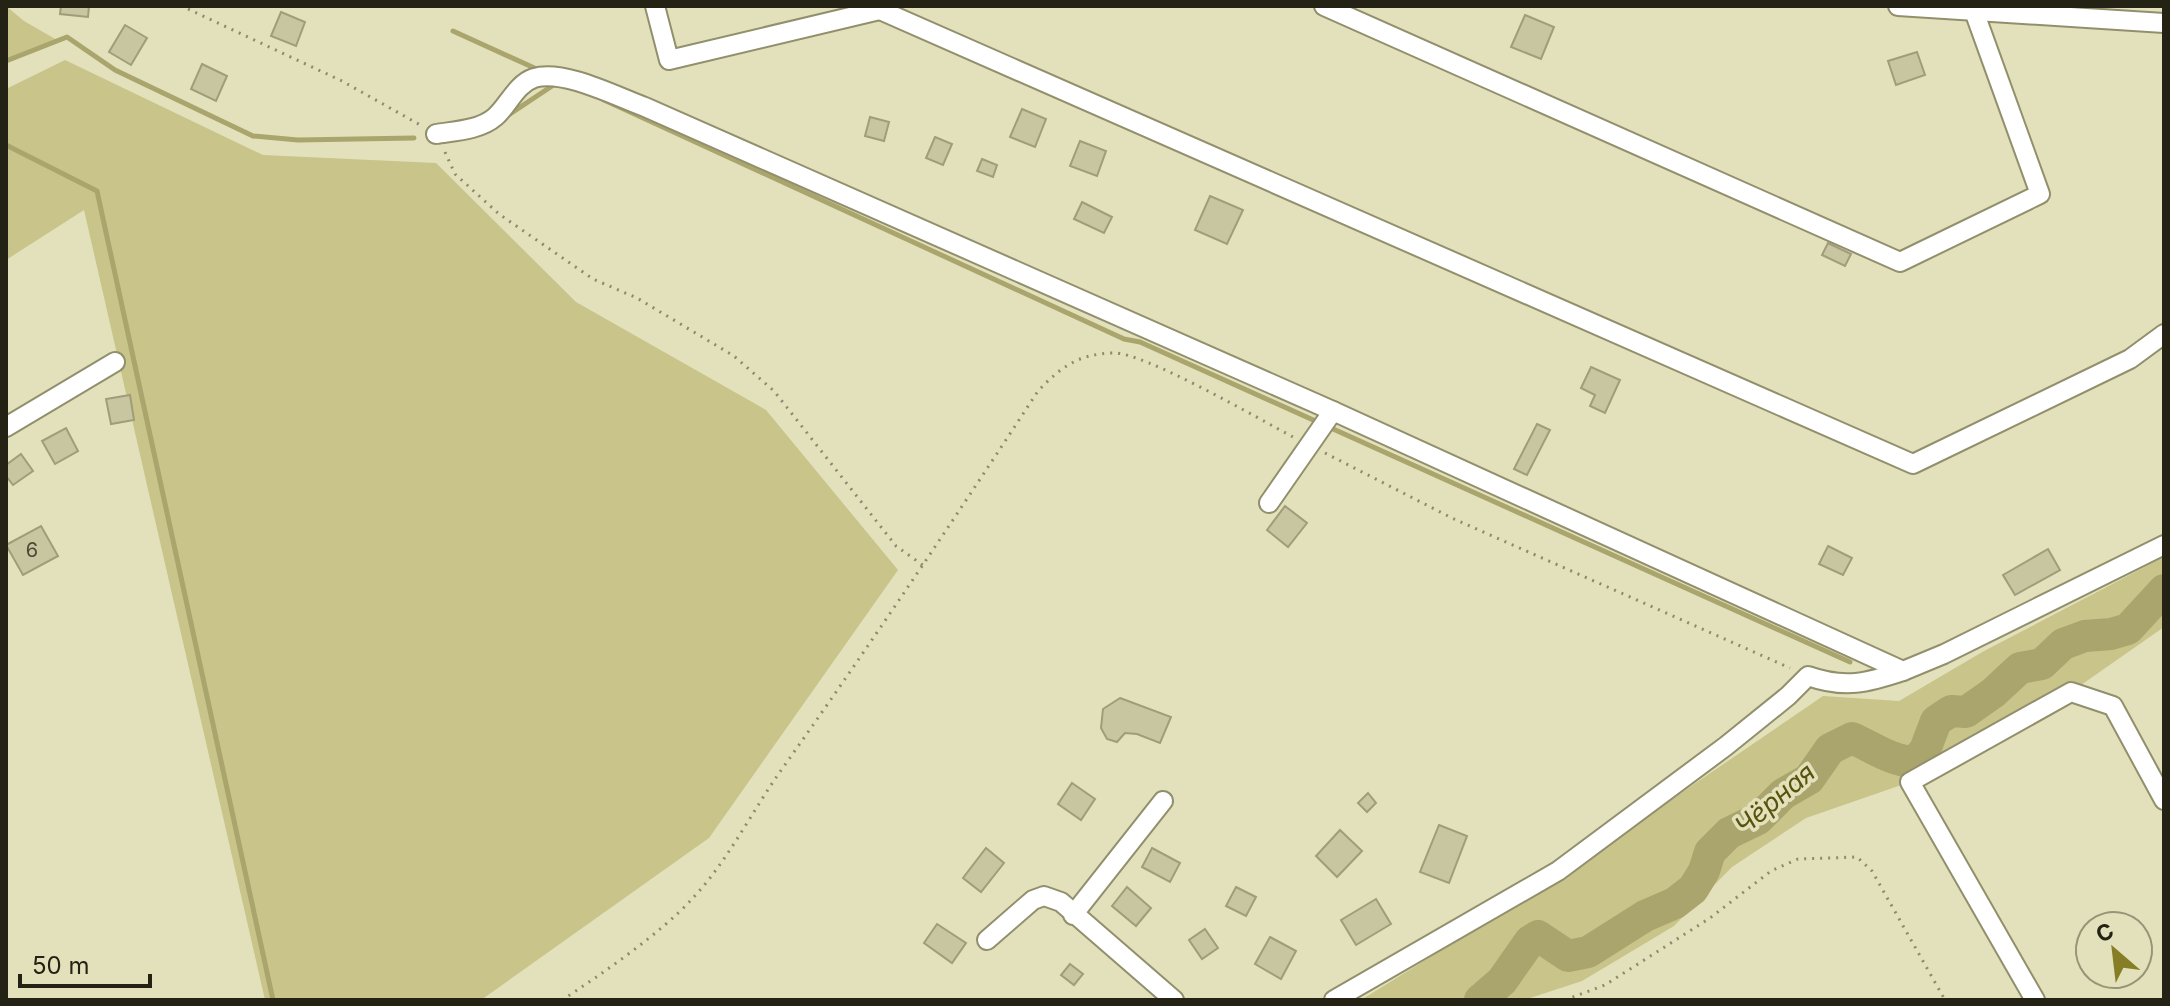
<svg xmlns="http://www.w3.org/2000/svg" width="2170" height="1006" font-family="Inter,sans-serif">
	<style>
		.green { fill: #c8c48a }
		.lines { fill: none; stroke-linecap: round; stroke-linejoin: round }
		.stream { stroke: #a9a56c; stroke-width: 5 }
		.river { stroke: #a9a56c; stroke-width: 32 }
		.building { fill: #c8c6a1; stroke: #9f9d7a; stroke-width: 2 }
		.minor-casing { stroke: #928f6c; stroke-width: 22 }
		.path { stroke: #8c8a6f; stroke-width: 3; stroke-dasharray: 2 6; stroke-linecap: butt }
		.minor { stroke: #fff; stroke-width: 18 }
		.labels { text-anchor: middle; stroke-width: 7; stroke-linejoin: round; paint-order: stroke }
		.number-label { font-size: 20px; fill: #4c4b37 }
		.water-label { font-size: 26px; font-style: italic; fill: #57520c; stroke: #e3e1bb }
	</style>
	<rect width="100%" height="100%" fill="#e3e1bb"/>
	<!-- green -->
	<g class="green">
		<path d="M6,6L24,21L57,40L6,63Z"/>
		<path d="M65,60L263,155L436,163L576,302L766,410L898,570L709,838L481,1000H265L84,210L6,260V89Z"/>
		<path d="M2164,557V627L2071,692L1910,782L1806,818L1732,867L1674,926L1582,981L1524,1000H1361L1545,886L1823,696L1899,701L1984,651Z"/>
	</g>
	<g class="lines">
		<!-- stream -->
		<g class="stream">
			<path d="M453,31L541,71"/>
			<path d="M6,61L67,37L115,70L253,136L298,140L414,138"/>
			<path d="M604,100L1124,339L1140,342L1850,662"/>
			<path d="M507,116L555,84"/>
			<path d="M6,145L97,191L273,1000"/>
		</g>
		<!-- river -->
		<path class="river" d="M1480,1000L1502,981L1530,941L1538,936L1568,956L1588,952L1645,916L1675,903L1693,889L1704,871L1710,852L1729,833L1758,819L1783,794L1809,779L1830,749L1852,738C1874,748 1891,761 1915,762L1925,750L1936,721L1951,711L1966,712L1993,693L2020,668L2042,664L2063,644L2085,636L2111,634L2128,629L2164,590"/>
	</g>
	<!-- building -->
	<g class="building">
		<path d="M61,6H89L88,17L60,14Z"/>
		<path d="M281,12L305,22L296,46L271,36Z"/>
		<path d="M1525,15L1554,27L1541,59L1511,47Z"/>
		<path d="M125,25L147,38L131,65L109,52Z"/>
		<path d="M1917,52L1925,75L1896,85L1888,61Z"/>
		<path d="M202,64L227,76L216,101L191,89Z"/>
		<path d="M1022,109L1046,119L1035,147L1010,137Z"/>
		<path d="M870,117L889,122L884,141L865,136Z"/>
		<path d="M935,137L952,144L943,165L926,158Z"/>
		<path d="M1080,141L1106,151L1097,176L1070,166Z"/>
		<path d="M982,159L997,165L993,177L977,171Z"/>
		<path d="M1210,196L1243,210L1227,244L1195,230Z"/>
		<path d="M1082,202L1112,217L1104,233L1074,219Z"/>
		<path d="M1828,243L1851,254L1845,266L1822,255Z"/>
		<path d="M1591,367L1620,380L1605,413L1590,406L1595,395L1581,388Z"/>
		<path d="M130,395L134,420L111,424L106,399Z"/>
		<path d="M1537,424L1550,430L1527,475L1514,469Z"/>
		<path d="M66,428L78,451L55,464L42,441Z"/>
		<path d="M21,454L33,471L13,485L6,476V465Z"/>
		<path d="M1285,506L1307,523L1288,547L1267,530Z"/>
		<path d="M41,526L58,556L23,575L6,545Z"/>
		<path d="M1828,546L1852,558L1843,575L1819,564Z"/>
		<path d="M2048,549L2060,570L2015,595L2003,575Z"/>
		<path d="M1120,698L1171,717L1160,743L1137,734L1125,733L1117,742L1107,739L1101,728L1103,709Z"/>
		<path d="M1072,783L1095,799L1081,820L1058,804Z"/>
		<path d="M1368,793L1376,803L1367,812L1358,803Z"/>
		<path d="M1439,825L1467,836L1449,883L1420,872Z"/>
		<path d="M1340,830L1362,851L1337,877L1316,856Z"/>
		<path d="M986,848L1004,863L981,892L963,878Z"/>
		<path d="M1152,848L1180,863L1170,882L1142,867Z"/>
		<path d="M1127,887L1151,908L1136,926L1112,906Z"/>
		<path d="M1236,887L1256,897L1246,916L1226,906Z"/>
		<path d="M1376,899L1391,924L1356,945L1341,920Z"/>
		<path d="M937,924L966,943L952,963L924,943Z"/>
		<path d="M1205,929L1218,948L1202,959L1189,940Z"/>
		<path d="M1270,937L1296,951L1281,979L1255,964Z"/>
		<path d="M1070,964L1083,974L1074,985L1061,975Z"/>
	</g>
	<g class="lines">
		<!-- minor casing -->
		<g class="minor-casing">
			<g id="minor">
				<path d="M655,6L669,60L888,8"/>
				<path d="M1324,6L1900,262L2040,194L1974,11"/>
				<path d="M1898,6L2164,23"/>
				<path d="M880,10L1913,464L2130,359L2164,334"/>
				<path d="M436,134C455,131 480,130 495,117C508,106 516,84 534,78C564,69 617,97 645,107L1333,411L1903,671L1944,654L2164,545"/>
				<path d="M6,427L115,362"/>
				<path d="M1269,503L1333,411"/>
				<path d="M1073,915L1163,801"/>
				<path d="M987,940L1033,900L1044,896L1061,902L1174,1000"/>
				<path d="M1334,1000L1558,871L1726,746L1788,696L1808,676C1845,689 1867,683 1903,671"/>
				<path d="M2035,1000L1910,782L2071,692L2113,706L2164,800"/>
			</g>
		</g>
		<!-- path -->
		<g class="path">
			<path d="M188,9L342,81L422,126"/>
			<path d="M445,152L455,174L499,214L593,279L637,298L734,356L774,391L896,546L924,566"/>
			<path d="M1325,453L1452,518L1790,668"/>
			<path d="M562,1000C602,974 661,933 692,899C728,861 752,811 782,769C870,645 955,518 1038,391C1061,367 1078,354 1113,353C1142,351 1261,420 1293,437"/>
			<path d="M1565,1000L1605,985L1710,918L1771,871L1798,859L1857,857L1872,871L1945,1000"/>
		</g>
		<!-- minor -->
		<use href="#minor" class="minor"/>
	</g>
	<g class="labels">
		<!-- number labels -->
		<g class="number-label">
			<text x="32" y="557">6</text>
		</g>
		<!-- water labels -->
		<g class="water-label">
			<text transform="translate(1775 799) rotate(-40)" y="9">Чёрная</text>
		</g>
	</g>
	<!-- border -->
	<rect width="2170" height="1006" fill="none" stroke="#232214" stroke-width="16"/>
	<!-- north arrow -->
	<g transform="translate(2114 950) rotate(332)"><circle r="38" fill="#e3e1bb" stroke="#969578" stroke-width="2"/>
	<path d="M0-6L14 30L0 20L-14 30Z" fill="#867e25"/>
	<text y="-12" font-size="22" font-weight="bold" text-anchor="middle" fill="#232214">С</text>
	</g>
	<!-- scale -->
	<path d="M20 974v12h130v-12" fill="none" stroke="#232214" stroke-width="4"/>
	<text x="32" y="974" font-size="24" fill="#232214" stroke="#e3e1bb" stroke-width="6" paint-order="stroke">50 m</text>
</svg>
